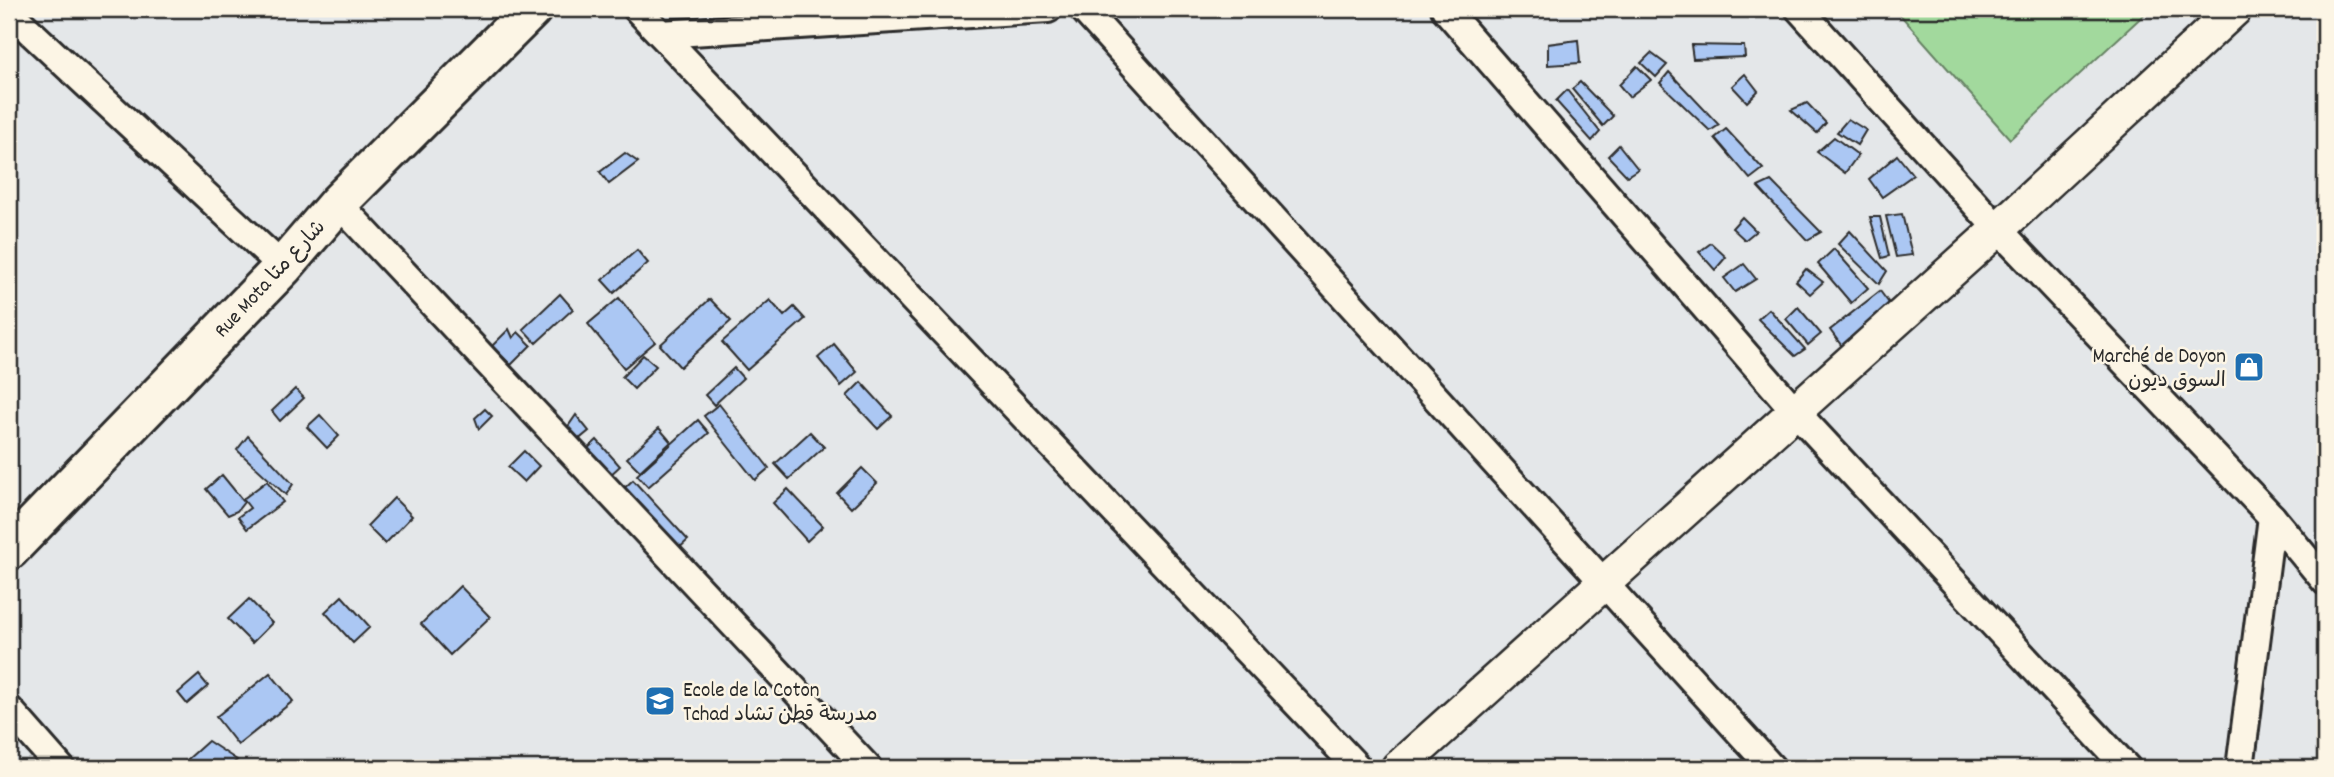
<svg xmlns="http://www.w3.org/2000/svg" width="2334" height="777" font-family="Dekko,'Playpen Sans Arabic',sans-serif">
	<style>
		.green { fill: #a2d99d; stroke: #668264; stroke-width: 2 }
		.building { fill: #abc7f3; stroke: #2b2b2b; stroke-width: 2 }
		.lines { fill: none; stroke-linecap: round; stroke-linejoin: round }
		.minor-casing { stroke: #2b2b2b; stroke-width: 32 }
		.tertiary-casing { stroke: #2b2b2b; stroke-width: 38 }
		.trunk-casing { stroke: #2b2b2b; stroke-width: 44 }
		.minor { stroke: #fcf5e5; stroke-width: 26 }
		.tertiary { stroke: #fcf5e5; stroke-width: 33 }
		.trunk { stroke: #fcf5e5; stroke-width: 38 }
		.labels { text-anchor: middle; stroke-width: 5; stroke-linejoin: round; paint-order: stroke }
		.street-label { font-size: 21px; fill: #2b2b2b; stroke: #fcf5e5 }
		.poi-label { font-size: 21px; fill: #2b2b2b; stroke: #fcf5e5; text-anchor: end }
	</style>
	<rect width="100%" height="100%" fill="#e4e7e9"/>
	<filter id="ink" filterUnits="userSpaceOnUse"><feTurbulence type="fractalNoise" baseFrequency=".0143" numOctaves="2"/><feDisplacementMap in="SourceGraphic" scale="14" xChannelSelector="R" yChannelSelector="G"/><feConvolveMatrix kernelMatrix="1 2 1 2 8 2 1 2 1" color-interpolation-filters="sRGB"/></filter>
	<g filter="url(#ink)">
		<!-- green -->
		<path class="green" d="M1895,9H2150L2010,139Z"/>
		<!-- building -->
		<g class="building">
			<path d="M1578,40L1580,63L1548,65V44Z"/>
			<path d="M1691,45L1744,46L1745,57L1693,59Z"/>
			<path d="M1651,53L1667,65L1656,77L1641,63Z"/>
			<path d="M1637,66L1651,80L1629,97L1619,85Z"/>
			<path d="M1669,72L1719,125L1710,131L1660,83Z"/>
			<path d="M1745,74L1758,91L1747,102L1732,86Z"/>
			<path d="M1580,82L1613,116L1603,126L1572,89Z"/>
			<path d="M1567,90L1600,132L1592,141L1556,101Z"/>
			<path d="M1807,103L1826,123L1817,133L1791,110Z"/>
			<path d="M1848,119L1866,130L1857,145L1837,132Z"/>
			<path d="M1726,129L1763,169L1750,179L1715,138Z"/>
			<path d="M1834,137L1858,155L1845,173L1817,152Z"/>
			<path d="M1619,145L1638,169L1627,176L1608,156Z"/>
			<path d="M625,153L638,162L609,184L600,172Z"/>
			<path d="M1897,155L1913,175L1882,197L1869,179Z"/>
			<path d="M1771,181L1821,232L1807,240L1758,187Z"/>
			<path d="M1902,214L1912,255L1896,257L1886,216Z"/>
			<path d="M1742,217L1756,231L1745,240L1732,228Z"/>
			<path d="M1870,217H1880L1889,256L1882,258Z"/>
			<path d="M1850,231L1887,271L1879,284L1838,244Z"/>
			<path d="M1711,243L1726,257L1715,270L1699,252Z"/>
			<path d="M1834,249L1868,288L1851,303L1818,264Z"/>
			<path d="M637,250L648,263L614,293L602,280Z"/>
			<path d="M1744,264L1756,279L1735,292L1724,278Z"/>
			<path d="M1806,269L1823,282L1810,294L1796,281Z"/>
			<path d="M1880,291L1894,310L1844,349L1830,330Z"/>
			<path d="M560,294L573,309L536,343L523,329Z"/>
			<path d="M619,298L655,342L624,368L588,324Z"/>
			<path d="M710,299L731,321L680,367L660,345Z"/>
			<path d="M770,300L784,316L794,307L805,319L747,370L722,342Z"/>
			<path d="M1798,307L1821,334L1808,345L1786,319Z"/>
			<path d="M1769,309L1805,349L1795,356L1758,319Z"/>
			<path d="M509,329L513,338L518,332L531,345L511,365L492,346Z"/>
			<path d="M834,344L857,372L841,386L818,358Z"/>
			<path d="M643,355L656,366L634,389L622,377Z"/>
			<path d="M734,368L743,378L714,405L705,395Z"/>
			<path d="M861,382L892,416L878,429L847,396Z"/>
			<path d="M295,389L304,398L280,421L272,411Z"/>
			<path d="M719,404L769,468L755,480L704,416Z"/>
			<path d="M485,409L492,416L479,429L475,418Z"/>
			<path d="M320,415L339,436L327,448L307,427Z"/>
			<path d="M576,415L589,431L577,441L567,428Z"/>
			<path d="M698,420L709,433L648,487L637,475Z"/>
			<path d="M659,428L671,442L640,471L627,458Z"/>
			<path d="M810,432L824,447L789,479L775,464Z"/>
			<path d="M248,436L293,484L286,495L237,450Z"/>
			<path d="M597,440L620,466L608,477L585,451Z"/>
			<path d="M524,451L539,466L524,482L508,467Z"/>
			<path d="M862,468L877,483L851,508L837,493Z"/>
			<path d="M222,475L244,502L237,511L228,515L206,489Z"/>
			<path d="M633,480L688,540L675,552L620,492Z"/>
			<path d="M267,481L283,502L247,529L238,517L250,508L243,499Z"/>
			<path d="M788,489L823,526L807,541L773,503Z"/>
			<path d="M394,498L412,516L385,544L367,526Z"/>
			<path d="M460,586L490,617L450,655L421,624Z"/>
			<path d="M342,596L370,627L353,643L325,612Z"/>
			<path d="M249,599L272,623L252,643L228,619Z"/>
			<path d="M270,673L293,701L238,745L216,717Z"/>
			<path d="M199,675L208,686L187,704L178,693Z"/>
			<path d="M208,741L237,760L228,768H178Z"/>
		</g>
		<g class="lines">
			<!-- minor casing -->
			<g class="minor-casing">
				<g id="minor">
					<path d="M637,9L1358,768"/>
					<path d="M1083,9L1772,768"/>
					<path d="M1445,9L1795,411L2127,768"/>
					<path d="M1799,9L1998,229L2272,517L2325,581"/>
					<path d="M9,12L283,267"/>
					<path d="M661,34L1048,9"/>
					<path d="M338,203L868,768"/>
					<path d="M9,709L61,768"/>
					<path d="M2240,768L2272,517"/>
				</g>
			</g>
			<!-- tertiary casing -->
			<g class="tertiary-casing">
				<path id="tertiary" d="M1398,768L1998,229L2235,9"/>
			</g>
			<!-- trunk casing -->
			<g class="trunk-casing">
				<path id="trunk" d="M9,550L283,267L338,203L532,9"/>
			</g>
			<!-- minor -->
			<use href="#minor" class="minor"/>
			<!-- tertiary -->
			<use href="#tertiary" class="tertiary"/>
			<!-- trunk -->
			<use href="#trunk" class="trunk"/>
		</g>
	</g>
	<!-- icons -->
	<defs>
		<g id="shop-square" transform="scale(1.575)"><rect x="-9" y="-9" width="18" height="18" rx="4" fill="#1f6fb2" stroke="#fcf5e5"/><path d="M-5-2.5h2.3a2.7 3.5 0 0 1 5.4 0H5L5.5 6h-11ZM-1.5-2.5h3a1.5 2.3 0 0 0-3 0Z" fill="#fff"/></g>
		<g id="school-square" transform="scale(1.575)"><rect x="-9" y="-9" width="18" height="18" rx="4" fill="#1f6fb2" stroke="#fcf5e5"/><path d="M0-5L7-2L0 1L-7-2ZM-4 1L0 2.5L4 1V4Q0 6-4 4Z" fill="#fff"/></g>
	</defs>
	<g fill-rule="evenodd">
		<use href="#shop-square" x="2249" y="367"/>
		<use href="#school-square" x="660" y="701"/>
	</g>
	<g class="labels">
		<!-- street labels -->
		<g class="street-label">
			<text transform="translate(269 278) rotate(-47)" y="7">Rue Mota شارع متا</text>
		</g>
		<!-- poi labels -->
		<g class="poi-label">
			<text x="2226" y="362">Marché de Doyon<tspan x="2226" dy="24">السوق ديون</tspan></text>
			<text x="683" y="696" text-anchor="start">Ecole de la Coton<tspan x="683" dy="24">Tchad مدرسة قطن تشاد</tspan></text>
		</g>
	</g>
	<!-- margin -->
	<rect width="2334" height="777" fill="none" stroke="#fcf5e5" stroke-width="35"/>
	<rect x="18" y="18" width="2299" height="742" fill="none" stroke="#2b2b2b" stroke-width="2.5" filter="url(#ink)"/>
</svg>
